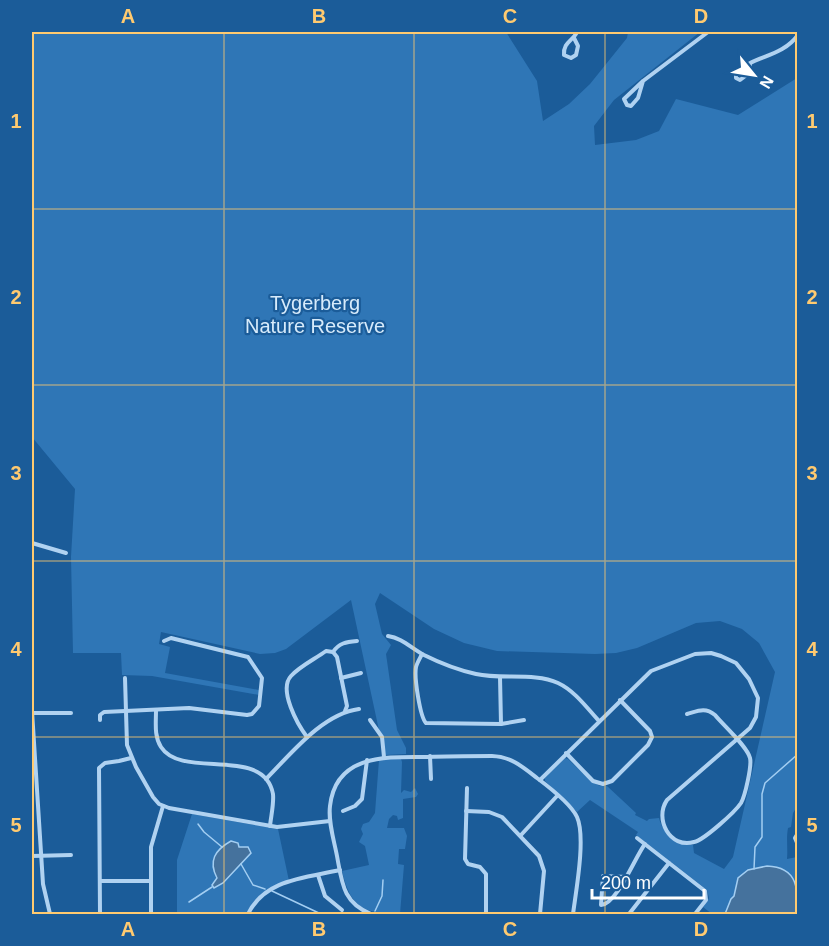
<svg xmlns="http://www.w3.org/2000/svg" width="829" height="946" font-family="Arial,sans-serif">
	<style>
		.green { fill: #2f76b6 }
		.water { fill: #45729d; stroke: #a3cef2; stroke-width: 1.5 }
		.lines { fill: none; stroke-linecap: round; stroke-linejoin: round }
		.stream { stroke: #a3cef2; stroke-width: 1.5 }
		.minor { stroke: #b0d2f1; stroke-width: 4 }
		.grid { fill: none; stroke: #ffca70; stroke-width: 1.5; stroke-opacity: 0.55 }
		.labels { text-anchor: middle; stroke-width: 4.5; stroke-linejoin: round; paint-order: stroke }
		.park-label { font-size: 20px; fill: #d7ebfb; stroke: #1b5c99 }
		.neatline { fill: none; stroke: #ffca70; stroke-width: 2 }
		.grid-label { font-size: 20px; text-anchor: middle; font-weight: bold; fill: #ffca70 }
	</style>
	<rect width="100%" height="100%" fill="#1b5c99"/>
	<!-- green -->
	<g class="green">
		<path d="M32,32H506L537,81L543,121L569,104L590,84L627,38L628,32H700L614,100L594,126L595,145L636,140L659,131L676,99L738,115L797,78L798,798L796,801L798,805L793,813L791,827L788,828C786,839 788,848 787,859L797,857V914H712L703,907L709,898L707,890L636,835L638,832L590,800L577,812L545,781V778L565,758L568,759L592,782L600,786H607L636,813L635,815L647,821L649,819L659,818C663,834 677,845 693,845L694,853L724,869L733,857L775,672L759,643L742,629L720,621L696,623L637,648L616,653L595,654L497,651L464,643L434,629L380,593L375,604L382,634L391,645L386,654L397,730L406,748V754L385,755L383,749L351,600L286,649L275,653L260,654L161,632L159,644L170,647L165,673L259,690V695L152,676L122,675L121,653H73L71,557L75,489L32,437Z"/>
		<path d="M395,758L401,759L402,762L401,793L404,790L411,792L415,788L418,794L416,797L403,799V818L398,820L397,816L393,815L389,819L387,828H404L407,836L405,849H399L398,864L404,865L400,914C364,914 350,907 342,871L369,865L365,846L359,842L363,834L361,829L363,824L369,822L375,813L379,760Z"/>
		<path d="M192,814L278,829L289,881C268,886 256,895 246,914H160L177,912V860Z"/>
	</g>
	<!-- water -->
	<g class="water">
		<path d="M231,841L238,843L239,847H248L251,853L223,883L214,888L212,885L217,878C208,861 215,850 231,841Z"/>
		<path d="M767,866C799,867 798,891 797,914H725L731,899L734,896L738,878L748,870Z"/>
	</g>
	<g class="lines">
		<!-- stream -->
		<g class="stream">
			<path d="M198,824L204,832L222,847"/>
			<path d="M241,864L253,885L265,889"/>
			<path d="M754,869L755,847L762,837V794L765,783L798,754"/>
			<path d="M272,891L321,914"/>
			<path d="M189,902L212,887"/>
			<path d="M375,911L382,896L383,880"/>
		</g>
		<!-- minor -->
		<g class="minor">
			<path d="M574,38L578,46L576,55L571,58L564,55C563,42 573,41 577,32"/>
			<path d="M750,64L748,74L740,80L736,78V73C754,55 781,58 798,35"/>
			<path d="M643,81L638,98L631,106L627,105L624,99L643,81L708,32"/>
			<path d="M32,543L66,553"/>
			<path d="M388,636C402,638 411,648 424,655C440,663 458,670 476,674C502,680 534,672 558,683C575,691 587,708 599,721"/>
			<path d="M333,652C339,643 346,642 357,641"/>
			<path d="M422,654C420,658 417,663 416,667C414,677 420,717 426,723L501,724L524,720"/>
			<path d="M500,677L501,724"/>
			<path d="M125,678L127,745L136,767L153,797L159,804L169,808L277,827L330,821"/>
			<path d="M341,678L361,673"/>
			<path d="M32,711L43,884L50,914"/>
			<path d="M156,711C156,723 154,736 161,747C182,780 264,745 273,794C274,804 271,816 270,826"/>
			<path d="M32,713H71"/>
			<path d="M100,720V715L104,712L189,708L247,715L252,714L259,706L262,678L248,657L171,638L164,641"/>
			<path d="M370,720L382,737L384,757"/>
			<path d="M307,737C298,725 278,690 291,676C300,666 315,659 326,651L333,652L337,657L347,706L345,711"/>
			<path d="M566,753L593,781L603,784L612,781L648,745L652,737L650,731L620,700"/>
			<path d="M430,756L431,779"/>
			<path d="M266,779C291,754 322,714 359,709"/>
			<path d="M540,780L651,671L695,654L711,653L721,656L736,663L749,679L758,698L756,717L750,728L667,800C654,819 670,849 694,842C704,840 735,812 741,803C745,796 752,766 750,758C747,746 723,725 715,715C705,707 698,711 687,714"/>
			<path d="M467,788L465,859L468,864L480,867L486,874V914"/>
			<path d="M343,811L355,806L362,799L367,760"/>
			<path d="M466,811L489,812L502,817L539,856L544,871L540,914"/>
			<path d="M798,833L795,838L798,845"/>
			<path d="M797,834L798,814"/>
			<path d="M521,835L557,796"/>
			<path d="M637,838L705,891L706,900L695,914"/>
			<path d="M32,856L71,855"/>
			<path d="M318,875L325,896L342,910"/>
			<path d="M627,877L603,876L601,905C617,904 635,857 645,844"/>
			<path d="M100,881H151"/>
			<path d="M100,914L99,768L105,763L119,761L131,758"/>
			<path d="M151,914V847L163,806"/>
			<path d="M248,914C265,879 305,878 340,870"/>
			<path d="M371,914C343,903 342,883 337,856C334,840 328,822 330,806C336,753 388,757 428,757C449,756 471,756 492,756C510,756 523,767 537,778C549,787 571,804 577,817C586,837 576,891 573,914"/>
			<path d="M629,914L669,863"/>
		</g>
	</g>
	<!-- grid -->
	<path class="grid" d="M224,32V914M414,32V914M605,32V914M32,209H798M32,385H798M32,561H798M32,737H798"/>
	<g class="labels">
		<!-- park labels -->
		<g class="park-label">
			<text x="315" y="310">Tygerberg<tspan x="315" dy="23">Nature Reserve</tspan></text>
		</g>
	</g>
	<!-- border -->
	<rect width="829" height="946" fill="none" stroke="#1b5c99" stroke-width="66"/>
	<!-- north arrow -->
	<g transform="translate(754 75) rotate(120)" stroke="#1b5c99" stroke-width="4.5" paint-order="stroke">
	<path d="M0-4.5L10 22L0 15L-10 22Z" fill="#ffffff"/>
	<text y="-9" font-size="16" font-weight="bold" text-anchor="middle" fill="#ffffff">N</text>
	</g>
	<!-- scale -->
	<path d="M592 889v9h112v-9" fill="none" stroke="#ffffff" stroke-width="3"/>
	<text x="601" y="889" font-size="18" fill="#ffffff" stroke="#1b5c99" stroke-width="4.5" paint-order="stroke">200 m</text>
	<rect x="33" y="33" width="763" height="880" class="neatline"/>
	<g class="grid-label">
		<text x="128" y="23">A</text>
		<text x="319" y="23">B</text>
		<text x="510" y="23">C</text>
		<text x="701" y="23">D</text>
		<text x="16" y="128">1</text>
		<text x="812" y="128">1</text>
		<text x="16" y="304">2</text>
		<text x="812" y="304">2</text>
		<text x="16" y="480">3</text>
		<text x="812" y="480">3</text>
		<text x="16" y="656">4</text>
		<text x="812" y="656">4</text>
		<text x="16" y="832">5</text>
		<text x="812" y="832">5</text>
		<text x="128" y="936">A</text>
		<text x="319" y="936">B</text>
		<text x="510" y="936">C</text>
		<text x="701" y="936">D</text>
	</g>
</svg>
